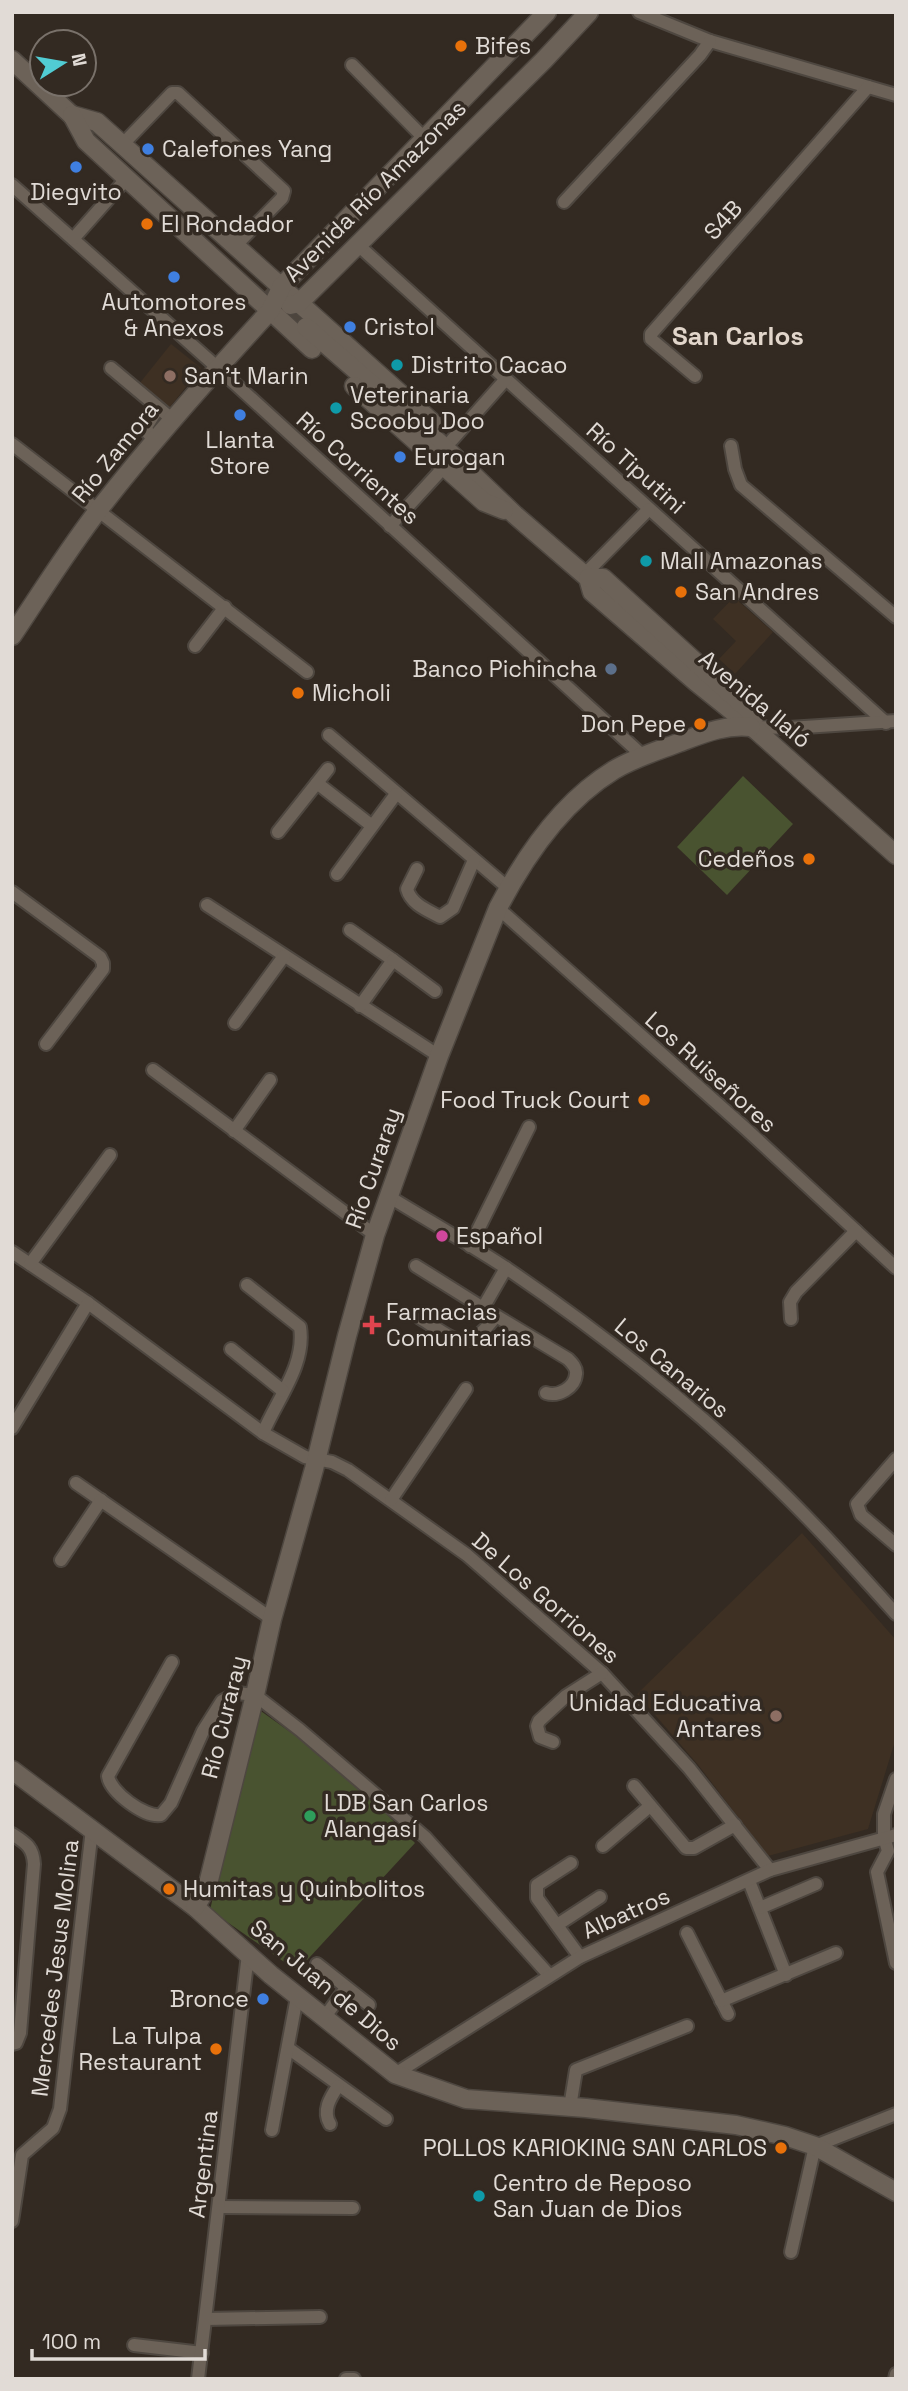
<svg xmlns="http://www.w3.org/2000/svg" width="908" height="2391" font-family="'Space Grotesk',sans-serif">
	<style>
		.built { fill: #3e3023 }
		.green { fill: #495330 }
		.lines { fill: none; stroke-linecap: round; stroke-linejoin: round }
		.secondary-tunnel { stroke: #4d453d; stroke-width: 18; stroke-dasharray: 18 9; stroke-linecap: butt }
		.street-casing { stroke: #4e4740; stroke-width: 16 }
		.secondary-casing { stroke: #4e4740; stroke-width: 21 }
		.street { stroke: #6c6258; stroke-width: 12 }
		.secondary { stroke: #6c6258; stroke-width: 18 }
		.food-dot { fill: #e8710a; stroke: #332a22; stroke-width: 2.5 }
		.shop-dot { fill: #3f7fe0; stroke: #332a22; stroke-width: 2.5 }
		.culture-dot { fill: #0f9aa8; stroke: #332a22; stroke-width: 2.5 }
		.education-dot { fill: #8d6e63; stroke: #332a22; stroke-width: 2.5 }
		.service-dot { fill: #5c6f8a; stroke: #332a22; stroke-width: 2.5 }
		.hotel-dot { fill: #d1479c; stroke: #332a22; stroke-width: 2.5 }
		.health-dot { fill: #e0444e; stroke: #332a22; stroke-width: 2.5 }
		.leisure-dot { fill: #2e9e5b; stroke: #332a22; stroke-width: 2.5 }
		.labels { text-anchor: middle; stroke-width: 7; stroke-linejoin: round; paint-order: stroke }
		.poi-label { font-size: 23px; fill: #e1dbd6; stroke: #332a22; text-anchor: start }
		.street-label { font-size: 23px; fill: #e1dbd6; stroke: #332a22 }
		.quarter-label { font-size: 26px; font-weight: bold; fill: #e2d6cb; stroke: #332a22 }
	</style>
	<rect width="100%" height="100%" fill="#332a22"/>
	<!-- built -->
	<g class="built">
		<path d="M171,344L201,368L169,408L139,384Z"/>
		<path d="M734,597L773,632L735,674L719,659L736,641L713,619Z"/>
		<path d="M802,1533L896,1640V1738L868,1829L768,1856L699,1766L637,1694Z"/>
	</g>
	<!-- green -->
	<g class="green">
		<path d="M743,776L793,824L727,895L677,847Z"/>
		<path d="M258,1709L300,1739L361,1788L415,1843L297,1971L210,1910Z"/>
	</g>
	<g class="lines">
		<!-- secondary-tunnel -->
		<path class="secondary-tunnel" d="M265,291L306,327"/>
		<!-- street casing -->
		<g class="street-casing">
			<g id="street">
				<path d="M639,12L710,41L896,95"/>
				<path d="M352,65L426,140"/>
				<path d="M122,145L172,93H178L284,191L282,198L235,246"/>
				<path d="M12,185L219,369L643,756"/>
				<path d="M564,202L700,55L710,41"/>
				<path d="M73,239L127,178"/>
				<path d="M358,245L886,723"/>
				<path d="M111,368L173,420"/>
				<path d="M695,376L651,339V334L868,87"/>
				<path d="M452,440L506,379"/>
				<path d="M155,441L148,433L146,427L158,408"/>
				<path d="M12,444L307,672"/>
				<path d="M731,446L735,469L741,485L896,617"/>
				<path d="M390,526L444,467"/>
				<path d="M584,575L649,509"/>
				<path d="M195,646L225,607"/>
				<path d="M751,727L789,728L896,721"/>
				<path d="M329,735L508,888"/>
				<path d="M317,783L372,826"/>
				<path d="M278,832L328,769"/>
				<path d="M417,869L407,889C411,904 427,910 440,917L453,908L474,860"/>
				<path d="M337,874L396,794"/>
				<path d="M12,892L100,957L103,963V969L46,1044"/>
				<path d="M207,905L439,1056"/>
				<path d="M498,908L746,1129L896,1268"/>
				<path d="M350,930L393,960L360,1006"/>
				<path d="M393,960L435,991"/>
				<path d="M235,1023L284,956"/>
				<path d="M153,1070L375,1235"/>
				<path d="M234,1131L270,1080"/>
				<path d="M388,1196C427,1220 468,1243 506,1268C593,1327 684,1399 760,1471C808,1516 852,1565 896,1614"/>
				<path d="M470,1246L529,1127"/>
				<path d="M12,1252L88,1303L263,1433L305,1457L332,1462L348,1470L467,1555L602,1673L689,1768L770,1870"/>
				<path d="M30,1264L110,1155"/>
				<path d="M416,1266L483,1308"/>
				<path d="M506,1268L483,1308L568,1359C572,1363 577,1368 576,1374C575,1388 558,1397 546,1393"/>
				<path d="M247,1285L300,1327C306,1365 277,1399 263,1433"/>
				<path d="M420,1318C456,1340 466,1356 496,1316"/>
				<path d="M791,1319L790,1302L796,1292L856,1231"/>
				<path d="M231,1349L283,1391"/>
				<path d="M12,1428L88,1303"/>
				<path d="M896,1459L857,1504L861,1515L896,1545"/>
				<path d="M76,1483L272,1619"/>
				<path d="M391,1500L466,1389"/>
				<path d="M61,1560L101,1500"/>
				<path d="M172,1662L108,1776C110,1792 145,1818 161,1815L171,1803L203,1731L222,1701L237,1693L255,1695L300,1730L425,1837L549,1975"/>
				<path d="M553,1742L540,1737L537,1726L539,1721L566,1696L602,1673"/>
				<path d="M634,1786L686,1848H694L735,1825"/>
				<path d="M12,1834C26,1843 33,1847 34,1864L20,2033L16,2043L12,2044"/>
				<path d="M603,1846L650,1806"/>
				<path d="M571,1863L537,1885V1898L580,1957"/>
				<path d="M749,1881L786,1975"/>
				<path d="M760,1908L816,1884"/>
				<path d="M557,1925L600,1897"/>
				<path d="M687,1933L728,2014"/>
				<path d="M896,1963L877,1872L888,1851L884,1837V1814L896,1779"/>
				<path d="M317,1964L369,2005"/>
				<path d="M721,2001L836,1953"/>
				<path d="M324,2018L346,1988"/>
				<path d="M288,2048L386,2119"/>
				<path d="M395,2074L580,1957L770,1870L896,1835"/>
				<path d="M570,2107L576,2070L687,2026"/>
				<path d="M330,2124C322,2111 330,2098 338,2086"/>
				<path d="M272,2130L297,1997"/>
				<path d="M219,2207L353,2208"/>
				<path d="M12,2221L22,2155L53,2128L60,2109L92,1829"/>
				<path d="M791,2252L815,2146L896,2114"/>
				<path d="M206,2319L320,2317"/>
				<path d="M134,2345L202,2353"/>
				<path d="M198,2379L248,1954"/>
				<path d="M346,2379H354"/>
				<path d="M895,2379L896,2374"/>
			</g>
		</g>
		<!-- secondary casing -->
		<g class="secondary-casing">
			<g id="secondary">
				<path d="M12,60L79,122"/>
				<path d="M72,115L97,122L432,422"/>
				<path d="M72,115L86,141L312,349"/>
				<path d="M290,305L299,303L544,60L589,12"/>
				<path d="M306,327L443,446L515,515L588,578L592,592L696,682L757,731L896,855"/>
				<path d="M354,386L484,502L504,510"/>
				<path d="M588,578H603L755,716"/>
				<path d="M12,636C41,593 68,549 100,508C153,440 211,375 270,311L282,286L547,12"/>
				<path d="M12,1770L195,1907L271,1975L395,2074L466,2099L586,2108L736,2125L785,2136L815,2146L896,2192"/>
				<path d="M195,1907L207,1888L255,1695L272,1619L314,1469L347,1336L375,1235L439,1056L498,908C525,856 563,801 614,770C634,758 657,751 678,743C702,734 725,724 751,727"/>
			</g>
		</g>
		<!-- street -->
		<use href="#street" class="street"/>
		<!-- secondary -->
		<use href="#secondary" class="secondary"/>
	</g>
	<!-- markers -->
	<g class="food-dot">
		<circle cx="461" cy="46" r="7"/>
		<circle cx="147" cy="224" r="7"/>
		<circle cx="681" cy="592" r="7"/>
		<circle cx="298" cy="693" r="7"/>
		<circle cx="700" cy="724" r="7"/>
		<circle cx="809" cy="859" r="7"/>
		<circle cx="644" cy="1100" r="7"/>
		<circle cx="169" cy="1889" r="7"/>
		<circle cx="216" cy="2049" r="7"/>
		<circle cx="781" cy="2148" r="7"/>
	</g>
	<g class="shop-dot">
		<circle cx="148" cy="149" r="7"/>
		<circle cx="76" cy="167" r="7"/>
		<circle cx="174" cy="277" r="7"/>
		<circle cx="350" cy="327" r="7"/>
		<circle cx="240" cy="415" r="7"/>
		<circle cx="400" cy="457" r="7"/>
		<circle cx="263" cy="1999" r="7"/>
	</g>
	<g class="culture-dot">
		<circle cx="397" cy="365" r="7"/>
		<circle cx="336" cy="408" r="7"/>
		<circle cx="646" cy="561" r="7"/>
		<circle cx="479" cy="2196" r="7"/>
	</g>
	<g class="education-dot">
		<circle cx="170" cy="376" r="7"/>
		<circle cx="776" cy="1716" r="7"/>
	</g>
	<circle class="service-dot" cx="611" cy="669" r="7"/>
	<circle class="hotel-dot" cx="442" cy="1236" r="7"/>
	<path class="health-dot" d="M368.5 1314.5h7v7h7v7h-7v7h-7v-7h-7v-7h7z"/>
	<circle class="leisure-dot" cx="310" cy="1816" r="7"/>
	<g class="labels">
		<!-- poi labels -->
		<g class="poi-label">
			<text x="475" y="54">Bifes</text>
			<text x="162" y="157">Calefones Yang</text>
			<text x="76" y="200" text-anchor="middle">Diegvito</text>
			<text x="161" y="232">El Rondador</text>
			<text x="174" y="310" text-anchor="middle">Automotores<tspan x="174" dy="26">&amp; Anexos</tspan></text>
			<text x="364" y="335">Cristol</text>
			<text x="411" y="373">Distrito Cacao</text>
			<text x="184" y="384">San't Marin</text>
			<text x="350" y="403">Veterinaria<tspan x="350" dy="26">Scooby Doo</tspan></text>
			<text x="240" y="448" text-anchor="middle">Llanta<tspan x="240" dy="26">Store</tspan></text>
			<text x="414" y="465">Eurogan</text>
			<text x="660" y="569">Mall Amazonas</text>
			<text x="695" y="600">San Andres</text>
			<text x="597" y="677" text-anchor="end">Banco Pichincha</text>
			<text x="312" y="701">Micholi</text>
			<text x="686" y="732" text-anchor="end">Don Pepe</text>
			<text x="795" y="867" text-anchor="end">Cedeños</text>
			<text x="630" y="1108" text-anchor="end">Food Truck Court</text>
			<text x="456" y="1244">Español</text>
			<text x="386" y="1320">Farmacias<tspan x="386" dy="26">Comunitarias</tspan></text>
			<text x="762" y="1711" text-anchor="end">Unidad Educativa<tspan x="762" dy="26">Antares</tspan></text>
			<text x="324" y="1811">LDB San Carlos<tspan x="324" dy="26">Alangasí</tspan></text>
			<text x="183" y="1897">Humitas y Quinbolitos</text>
			<text x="249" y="2007" text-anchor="end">Bronce</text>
			<text x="202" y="2044" text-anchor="end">La Tulpa<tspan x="202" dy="26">Restaurant</tspan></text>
			<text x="767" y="2156" text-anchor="end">POLLOS KARIOKING SAN CARLOS</text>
			<text x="493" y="2191">Centro de Reposo<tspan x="493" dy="26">San Juan de Dios</tspan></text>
		</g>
		<!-- street labels -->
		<g class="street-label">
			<text transform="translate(375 191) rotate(-45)" y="8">Avenida Río Amazonas</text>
			<text transform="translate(723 220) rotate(-48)" y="8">S4B</text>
			<text transform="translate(115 452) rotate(-51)" y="8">Río Zamora</text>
			<text transform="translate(358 468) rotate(42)" y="8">Río Corrientes</text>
			<text transform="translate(636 468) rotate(42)" y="8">Río Tiputini</text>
			<text transform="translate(755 699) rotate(40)" y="8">Avenida Ilaló</text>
			<text transform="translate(711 1072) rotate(42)" y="8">Los Ruiseñores</text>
			<text transform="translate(373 1168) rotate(-71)" y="8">Río Curaray</text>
			<text transform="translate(672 1368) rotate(40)" y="8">Los Canarios</text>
			<text transform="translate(546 1598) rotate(41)" y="8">De Los Gorriones</text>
			<text transform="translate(224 1717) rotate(-76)" y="8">Río Curaray</text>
			<text transform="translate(626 1913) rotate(-24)" y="8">Albatros</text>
			<text transform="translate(55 1968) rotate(-83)" y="8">Mercedes Jesus Molina</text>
			<text transform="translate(326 1985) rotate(40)" y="8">San Juan de Dios</text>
			<text transform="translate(203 2164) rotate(-83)" y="8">Argentina</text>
		</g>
		<!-- quarter labels -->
		<g class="quarter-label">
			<text x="738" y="345">San Carlos</text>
		</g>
	</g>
	<!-- border -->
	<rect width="908" height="2391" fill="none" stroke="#e1dbd6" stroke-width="28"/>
	<!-- north arrow -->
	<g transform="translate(63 63) rotate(79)"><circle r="33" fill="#332a22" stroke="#79716a" stroke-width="2"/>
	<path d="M0-5L12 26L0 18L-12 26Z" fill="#51ccd3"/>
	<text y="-10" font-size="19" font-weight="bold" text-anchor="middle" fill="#e1dbd6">N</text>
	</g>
	<!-- scale -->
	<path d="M32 2349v10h173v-10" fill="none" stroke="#e1dbd6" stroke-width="3.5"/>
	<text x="42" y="2349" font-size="21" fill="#e1dbd6" stroke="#332a22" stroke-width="5" paint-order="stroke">100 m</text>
</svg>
